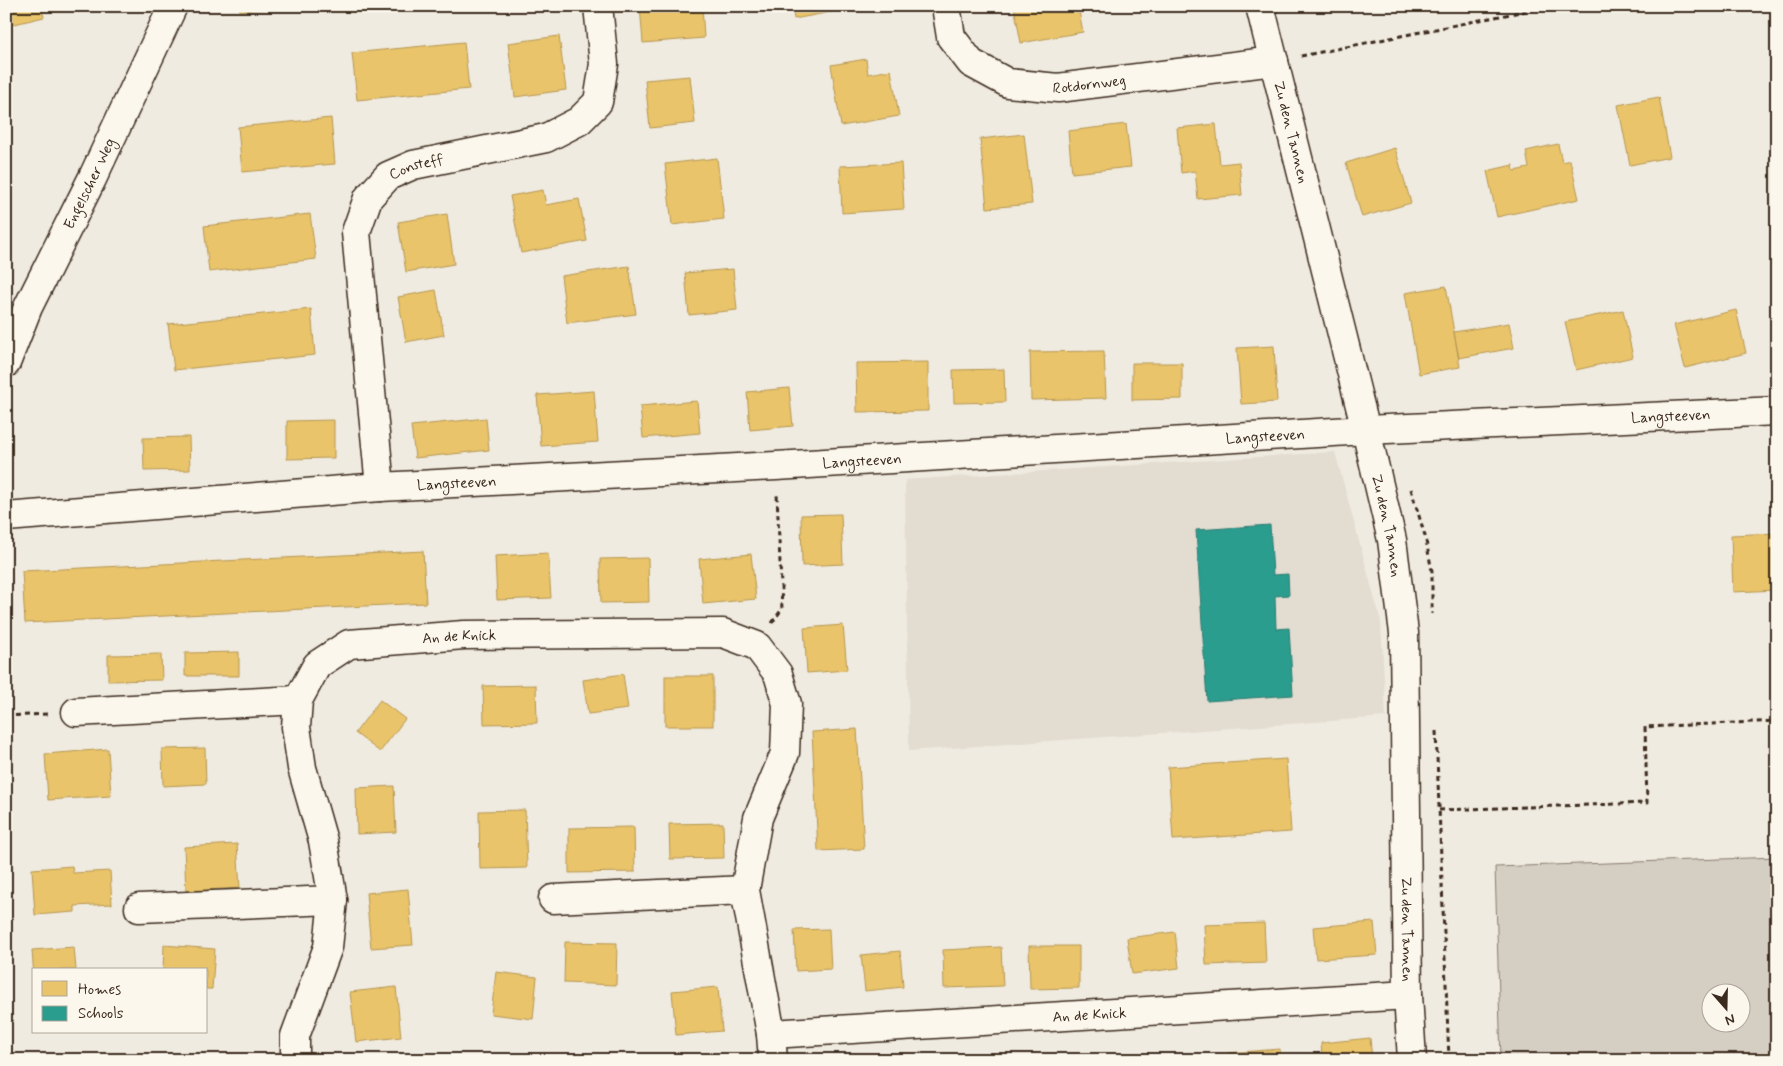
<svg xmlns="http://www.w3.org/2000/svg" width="1783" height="1066" font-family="Mynerve,sans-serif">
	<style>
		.built { fill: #e2dcd1 }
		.grass { fill: #d5cec3; stroke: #887c70; fill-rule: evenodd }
		.homes { fill: #e9c46a; stroke: #b59653 }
		.schools { fill: #2a9d8f; stroke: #2f7a6d }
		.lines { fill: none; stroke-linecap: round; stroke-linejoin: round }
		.minor-casing { stroke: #3b2a1e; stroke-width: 31 }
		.path { stroke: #3b2a1e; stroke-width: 3; stroke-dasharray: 5 4; stroke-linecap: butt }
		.minor { stroke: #fbf7ec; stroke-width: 28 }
		.labels { text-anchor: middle; stroke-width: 5; stroke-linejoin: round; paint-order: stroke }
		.street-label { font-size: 15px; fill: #3b2a1e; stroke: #fbf7ec }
	</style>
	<rect width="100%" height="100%" fill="#f0ebe0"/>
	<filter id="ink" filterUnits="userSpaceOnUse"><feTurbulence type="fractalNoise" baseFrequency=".02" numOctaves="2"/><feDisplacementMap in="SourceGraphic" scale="10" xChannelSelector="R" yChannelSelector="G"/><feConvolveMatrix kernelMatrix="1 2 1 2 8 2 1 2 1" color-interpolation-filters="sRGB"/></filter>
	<g filter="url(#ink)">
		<!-- built -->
		<path class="built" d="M1335,452L1381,622L1386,717L909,751L905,480Z"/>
		<!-- grass -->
		<path class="grass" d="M1777,857V1060H1501L1495,867ZM1710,994H1740V1024H1710Z"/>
		<!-- homes -->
		<g class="homes">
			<path d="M6,6H41L44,17L6,26Z"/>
			<path d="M240,6H312L240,11Z"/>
			<path d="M640,6H702L704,38L643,43Z"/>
			<path d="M792,6H863L794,19Z"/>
			<path d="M1014,6H1078L1083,32L1021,43Z"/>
			<path d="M559,36L566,90L515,97L508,43Z"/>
			<path d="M464,42L469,89L357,100L352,53Z"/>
			<path d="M866,59L868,74L891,70L899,116L841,126L831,65Z"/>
			<path d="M690,76L695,123L650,128L645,80Z"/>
			<path d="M1659,97L1670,157L1630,165L1618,105Z"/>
			<path d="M331,118L335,164L242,172L238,127Z"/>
			<path d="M1126,124L1131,167L1072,173L1068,131Z"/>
			<path d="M1216,124L1220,164L1239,162L1242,195L1198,199L1195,171L1181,173L1177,128Z"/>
			<path d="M1024,134L1032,204L987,208L980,139Z"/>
			<path d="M1558,144L1562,162L1570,160L1579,199L1497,217L1487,171L1513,165L1514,171L1529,168L1526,151Z"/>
			<path d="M1395,148L1411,203L1362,217L1346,163Z"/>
			<path d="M717,158L724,219L672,225L665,164Z"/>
			<path d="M901,163L904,209L842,213L840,166Z"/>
			<path d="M543,190L546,205L579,199L587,241L521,253L510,196Z"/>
			<path d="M310,214L316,259L209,272L204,226Z"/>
			<path d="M447,214L454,264L406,272L398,222Z"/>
			<path d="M629,266L636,314L567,323L561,276Z"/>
			<path d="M733,269L737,310L689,315L685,273Z"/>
			<path d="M1446,286L1460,367L1419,374L1405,293Z"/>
			<path d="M436,290L444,335L406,342L398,297Z"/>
			<path d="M311,309L315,355L174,370L168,324Z"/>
			<path d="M1623,310L1633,357L1576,370L1565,322Z"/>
			<path d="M1736,310L1746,353L1685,368L1674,325Z"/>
			<path d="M1509,323L1514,348L1459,358L1454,332Z"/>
			<path d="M1274,346L1277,402L1241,404L1237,348Z"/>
			<path d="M1104,351L1106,398L1031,400L1030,352Z"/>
			<path d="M928,362V411L857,412L856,363Z"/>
			<path d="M1132,363H1182V399L1132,400Z"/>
			<path d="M1004,369L1005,402L954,403L953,370Z"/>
			<path d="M789,388L793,426L750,430L747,392Z"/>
			<path d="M594,391L598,442L541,446L537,395Z"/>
			<path d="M697,401L700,433L643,438L640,406Z"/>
			<path d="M486,418L489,450L415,458L411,426Z"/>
			<path d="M334,420V458L287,459V421Z"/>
			<path d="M189,437L190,470L144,471L143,438Z"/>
			<path d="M841,514L843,564L802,566L801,515Z"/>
			<path d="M1777,533V590L1733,592L1731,535Z"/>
			<path d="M423,551L426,603L25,623L22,571Z"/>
			<path d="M548,553L551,598L497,600L495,556Z"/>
			<path d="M751,554L756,599L703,604L699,559Z"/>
			<path d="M648,558L649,602L601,603L600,559Z"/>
			<path d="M843,625L847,670L807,673L804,628Z"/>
			<path d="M239,652V676H185V653Z"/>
			<path d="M161,654L162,680L108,681V655Z"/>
			<path d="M623,674L628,709L588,714L583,680Z"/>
			<rect x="665" y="676" width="48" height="50"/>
			<path d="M536,685L537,723L484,724L483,686Z"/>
			<path d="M380,700L405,719L380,752L355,733Z"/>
			<path d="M857,729L864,849L818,851L812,732Z"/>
			<path d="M205,748L206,784L163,786L162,749Z"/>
			<path d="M108,749L111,796L48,800L45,754Z"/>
			<path d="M1286,759L1291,832L1173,840L1168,767Z"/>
			<path d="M394,786L396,832L357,834L356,788Z"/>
			<path d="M525,810L527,868L480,869L479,811Z"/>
			<path d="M723,823L724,858L670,859L669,824Z"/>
			<path d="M634,827L635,872L569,873V828Z"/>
			<path d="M237,844L240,888L186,891L184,847Z"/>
			<path d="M72,866L73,873L110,871L112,904L75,906V912L35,915L32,869Z"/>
			<path d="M408,889L413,945L371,948L366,893Z"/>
			<path d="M1374,922L1377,955L1316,959L1313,927Z"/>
			<path d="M1264,923L1266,963L1206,965L1204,925Z"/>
			<path d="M829,929L831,969L796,971L794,930Z"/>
			<path d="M1175,932L1179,968L1132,974L1127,938Z"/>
			<path d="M565,942L617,943L616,985L564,983Z"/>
			<path d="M164,945L215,949L212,989H206V970H163Z"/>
			<path d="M1029,946H1079V988L1030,989Z"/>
			<path d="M74,947L76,970H34V979L32,950Z"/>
			<path d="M1001,947L1003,986L944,988L943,950Z"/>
			<path d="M900,951L903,987L865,991L861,955Z"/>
			<path d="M496,972L537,977L533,1019L491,1014Z"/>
			<path d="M396,987L401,1037L356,1042L350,992Z"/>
			<path d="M718,987L722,1031L676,1035L672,991Z"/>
			<path d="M1370,1038L1372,1060H1322L1321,1043Z"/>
			<path d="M1280,1049L1281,1060H1229L1228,1053Z"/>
			<path d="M1048,1058L1103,1059V1060H1048Z"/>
		</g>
		<!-- schools -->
		<path class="schools" d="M1270,525L1273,575L1288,574L1289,595L1275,596L1276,629L1289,628L1293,695L1207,701L1196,530Z"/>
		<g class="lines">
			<!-- minor casing -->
			<g class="minor-casing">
				<g id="minor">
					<path id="s1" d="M946,6L951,37L971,63L1008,83L1058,88L1274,61"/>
					<path id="s2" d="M1260,6L1366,430L1392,540L1404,633L1408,995L1412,1060"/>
					<path id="s3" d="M6,363L28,307L92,179L173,6"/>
					<path id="s4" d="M380,487L356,232L368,198L388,176L413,165L546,138L579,121L598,102L604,64L598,6"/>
					<path id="s5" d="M6,517L380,487L776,466L1366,430L1777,411"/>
					<path d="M76,712L298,700"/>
					<path d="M553,899L745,890"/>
					<path d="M139,908L333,900"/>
					<path id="s6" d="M771,1034L1408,995"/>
					<path id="s7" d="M295,1060V1036L328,947L333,900L323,841L302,768L296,727L298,700L317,665L349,644L464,635L723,633L757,646L778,674L787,704L785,753L758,818L745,890L771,1034L773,1060"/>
				</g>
			</g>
			<!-- path -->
			<g class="path">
				<path d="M1301,56L1550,6"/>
				<path d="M1411,489L1425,536L1432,571V614"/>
				<path d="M772,623L782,609L777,494"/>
				<path d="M6,716L48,714"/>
				<path d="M1436,731L1449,1060"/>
				<path d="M1439,810L1647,803L1645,727L1777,721"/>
			</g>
			<!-- minor -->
			<use href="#minor" class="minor"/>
		</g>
	</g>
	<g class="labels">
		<!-- street labels -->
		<g class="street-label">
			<text dy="5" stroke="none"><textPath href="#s1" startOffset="188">Rotdornweg</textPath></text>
			<text dy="5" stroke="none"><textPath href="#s2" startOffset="130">Zu den Tannen</textPath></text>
			<text dy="5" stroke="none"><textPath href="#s4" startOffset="352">Consteff</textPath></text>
			<text dy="5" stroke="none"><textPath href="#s3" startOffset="198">Engelscher Weg</textPath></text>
			<text dy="5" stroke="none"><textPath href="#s5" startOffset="1668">Langsteeven</textPath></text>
			<text dy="5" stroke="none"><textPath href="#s5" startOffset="1262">Langsteeven</textPath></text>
			<text dy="5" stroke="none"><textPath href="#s5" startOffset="858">Langsteeven</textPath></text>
			<text dy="5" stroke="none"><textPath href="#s5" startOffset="452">Langsteeven</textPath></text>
			<text dy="5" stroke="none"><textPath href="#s2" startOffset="535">Zu den Tannen</textPath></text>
			<text dy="5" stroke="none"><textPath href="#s7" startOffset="559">An de Knick</textPath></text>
			<text dy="5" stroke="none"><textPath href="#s2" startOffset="940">Zu den Tannen</textPath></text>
			<text dy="5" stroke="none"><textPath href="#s6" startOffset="319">An de Knick</textPath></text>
		</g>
	</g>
	<!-- margin -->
	<rect width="1783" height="1066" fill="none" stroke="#fbf7ec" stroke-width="25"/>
	<rect x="12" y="12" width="1758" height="1041" fill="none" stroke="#3b2a1e" stroke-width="2" filter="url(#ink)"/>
	<!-- legend -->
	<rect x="32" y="968" width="175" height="65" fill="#fbf7ec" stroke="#aea59a"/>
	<rect x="42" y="981" width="25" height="15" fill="#e9c46a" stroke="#aea59a"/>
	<text x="78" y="994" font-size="15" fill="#3b2a1e">Homes</text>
	<rect x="42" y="1006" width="25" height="15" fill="#2a9d8f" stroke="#aea59a"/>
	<text x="78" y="1018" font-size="15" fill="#3b2a1e">Schools</text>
	<!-- north arrow -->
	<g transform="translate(1726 1008) rotate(160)"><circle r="24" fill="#fbf7ec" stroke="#aea59a"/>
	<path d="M0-4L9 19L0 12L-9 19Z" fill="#3b2a1e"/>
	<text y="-8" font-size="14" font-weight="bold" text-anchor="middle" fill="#3b2a1e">N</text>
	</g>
</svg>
